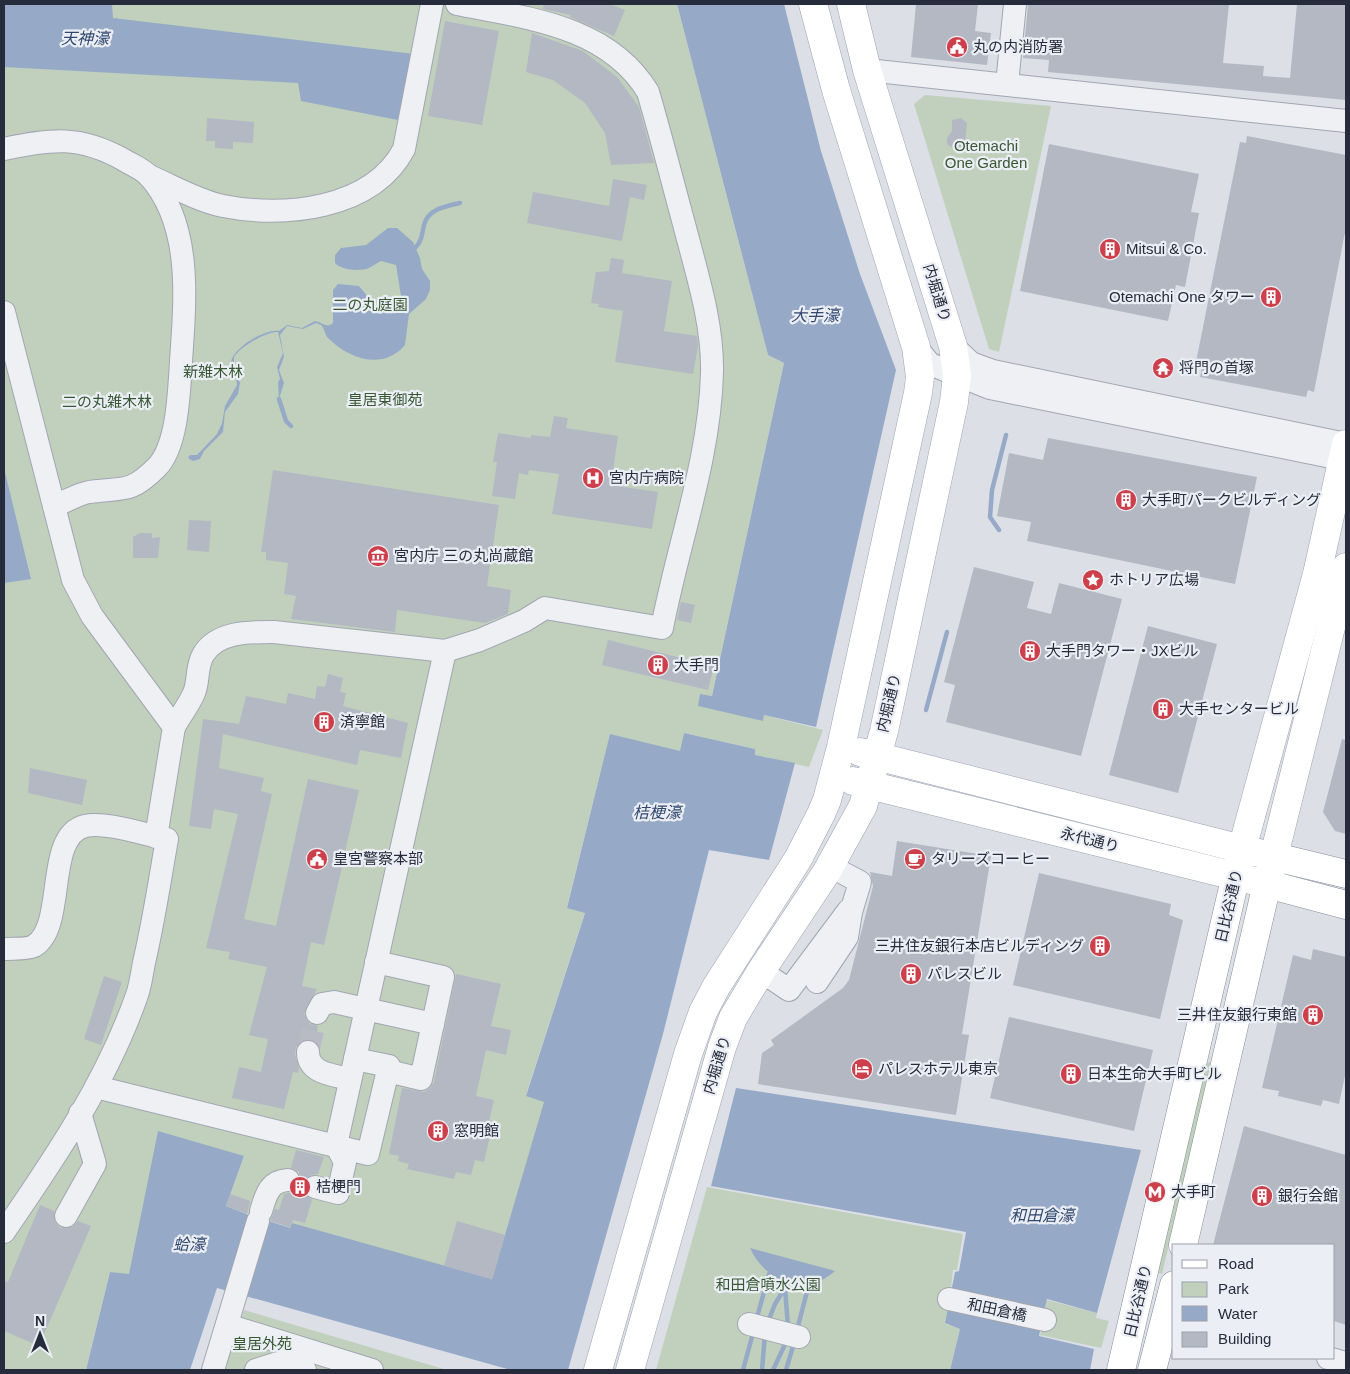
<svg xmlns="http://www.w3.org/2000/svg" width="1350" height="1374" font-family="Helvetica,'Noto Sans JP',sans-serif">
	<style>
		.green { fill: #c0d0bd }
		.water { fill: #96aac7 }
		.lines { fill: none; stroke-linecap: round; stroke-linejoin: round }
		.stream { stroke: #96aac7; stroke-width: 4.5 }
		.building { fill: #b3b8c3 }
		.minor-tunnel { stroke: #b8bbc4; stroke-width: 22; stroke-dasharray: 22 11; stroke-linecap: butt }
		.minor-casing { stroke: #a2a6b0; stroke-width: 24 }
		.major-casing { stroke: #9ba2b2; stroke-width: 29 }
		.highway-casing { stroke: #838b9c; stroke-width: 29 }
		.minor { stroke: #eef0f4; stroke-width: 22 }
		.major { stroke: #fff; stroke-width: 28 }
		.highway { stroke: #fff; stroke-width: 28 }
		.labels { text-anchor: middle; stroke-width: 4.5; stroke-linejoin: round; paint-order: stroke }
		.poi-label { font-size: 15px; fill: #262c3c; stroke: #ebeef4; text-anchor: start }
		.park-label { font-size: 15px; fill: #375833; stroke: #ebeef4 }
		.street-label { font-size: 15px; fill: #262c3c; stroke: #ebeef4 }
		.water-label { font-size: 16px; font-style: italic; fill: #30486f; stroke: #ebeef4 }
	</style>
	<rect width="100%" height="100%" fill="#dcdfe6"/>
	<!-- green -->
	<g class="green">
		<path d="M4,4H677L768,355L784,363L712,696L700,695L763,721L764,715L823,730L809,767L755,755V749L684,733L680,752L610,735L567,907L585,912L526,1095L545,1101L492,1279L269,1221L248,1218L249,1214L226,1206L244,1156L129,1275L110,1272L86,1370H4Z"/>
		<path d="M925,95L1051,106L999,352L989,349L914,104Z"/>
		<path d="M1208,1062L1212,1063L1162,1274L1159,1273V1254L1196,1095Z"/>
		<path d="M707,1187L963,1234L957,1270H953L951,1289L1045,1310L1047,1300L1097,1313L1096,1318L1109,1321L1101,1348L1040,1335L1042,1328L948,1308L945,1323L960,1329L950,1370H656Z"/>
		<path d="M244,1310L447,1370H223Z"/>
	</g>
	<!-- water -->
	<g class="water">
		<path d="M4,4H112L113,18L414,54L403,121L301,101L298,83L4,67Z"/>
		<path d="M677,4H784L821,151L860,274L896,370L816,727L764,715L763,721L698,706L700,694L712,696L784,363L768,355Z"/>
		<path d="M388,228H397L413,242L420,258L422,269L430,281V290L426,299L409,314L405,345C383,371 349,359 328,338C324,333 325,329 321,325L316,323L303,329L287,326L280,335L284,357L279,370L284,383L279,399L278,382L280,379L277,367L283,353L278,332C267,331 240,347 234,357V369L240,383L238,394L225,412L223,432L204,451L200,459L193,461L188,458L190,455H197L217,434L222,423L225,406L237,385C237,377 231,371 231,363C232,348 266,328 279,331L287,325L302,328L315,321C322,322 327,329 333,323V290L338,284L359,286C369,297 380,318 398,304L401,296L396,265L381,261C376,263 371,268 366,269C357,271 341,270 335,263V255L341,248L366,245Z"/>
		<path d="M4,468L31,579L4,583Z"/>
		<path d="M684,733L755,749V755L795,763L769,860L709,850L663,1034L568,1370H511L217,1288L190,1370H86L110,1272L129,1274L158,1131L244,1156L226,1206L249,1215L248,1217L269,1221L290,1228L292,1223L492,1279L544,1102L526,1096L585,913L567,908L610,734L680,751Z"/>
		<path d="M736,1088L1141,1150L1097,1313L1047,1299L1039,1336L1094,1349L1090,1370H950L960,1329L945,1323L955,1272L959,1271L966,1232L711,1186Z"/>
		<path d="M750,1248L828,1269L835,1271C806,1298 765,1282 750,1248Z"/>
	</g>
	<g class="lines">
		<!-- stream -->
		<g class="stream">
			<path d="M415,248C422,241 422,234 424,225C428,209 446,206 460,203"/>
			<path d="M279,399L286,421L291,426"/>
			<path d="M999,530L990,517L992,490L1006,435"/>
			<path d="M926,710L947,632"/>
			<path d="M785,1288L788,1327"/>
			<path d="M756,1321L769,1274"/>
			<path d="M768,1322L775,1304L788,1283"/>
			<path d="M797,1330L809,1284"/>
			<path d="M743,1370L753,1333"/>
			<path d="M762,1370L765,1334"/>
			<path d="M773,1370L787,1340"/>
			<path d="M786,1370L794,1343"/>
		</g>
	</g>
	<!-- building -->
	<g class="building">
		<path d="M544,4H609L625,10L614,36L570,17L571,15L543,9Z"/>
		<path d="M916,4H978L975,31L991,33L987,65L911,57Z"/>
		<path d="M1028,4H1229L1223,63L1264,66L1263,76L1290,78L1297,4H1346V100L1048,72L1049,60L1023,58Z"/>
		<path d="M445,21L499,31L482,125L428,116Z"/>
		<path d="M532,33L583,51L617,77L639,107L654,163L611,165L605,133L585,103L553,80L526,72Z"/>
		<path d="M207,118L254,122L253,143L233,142V149L215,148V141H206Z"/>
		<path d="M961,118L967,123L965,144L961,148L954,149L947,144V138L952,131V120Z"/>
		<path d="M1247,136L1346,155V227L1314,392L1308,390L1306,397L1200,377L1202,368L1195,367L1240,142L1246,143Z"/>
		<path d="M1049,144L1199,174L1191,212L1199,213L1185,287L1176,285L1168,321L1020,291Z"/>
		<path d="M613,179L647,185L644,200L630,197L622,241L527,223L533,192L609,206Z"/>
		<path d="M611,258L624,260L622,273L672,281L664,331L697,336L698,346L693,374L615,362L623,311L598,307L599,304L591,303L596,272L609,271Z"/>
		<path d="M554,416L568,418L566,428L618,436L611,485L658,492L652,529L552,514L559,474L529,470L528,475L519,473L515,499L492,496L497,462H493L498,433L531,438V435L550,437Z"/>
		<path d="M1048,438L1257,477L1235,584L1027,541L1031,522L997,516L1009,453L1043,460Z"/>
		<path d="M273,470L499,505L487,586L511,590L508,614L485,623L397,610L395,632L291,619L296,596L284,594L288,563L266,560V552H261Z"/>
		<path d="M189,520L211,521L209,552L187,550Z"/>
		<path d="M140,533H152V538L160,537L158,558H133V537Z"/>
		<path d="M974,567L1034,582L1027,608L1051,614L1059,583L1122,599L1081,756L946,722L955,685L944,682Z"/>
		<path d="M681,602L695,605L691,623L677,620Z"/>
		<path d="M1148,626L1217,644L1178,793L1109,775Z"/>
		<path d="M608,640L714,666L708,690L602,665Z"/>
		<path d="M328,674L343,678L340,692L346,693L343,706L408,723L401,758L360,750L357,765L223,734L219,768L264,778L261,791L272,794L244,919L276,926L308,779L359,790L345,852L355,854L352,868L342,867L324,945L311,942L302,986L317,989L304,1013L306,1019L310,1024L318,1026L315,1041L306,1039L296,1047L295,1054L299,1068L298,1073L293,1072L284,1109L232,1098L239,1067L261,1072L268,1039L249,1035L267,967L228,959L230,952L206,948L238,814L214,809L211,829L189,826L203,719L239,724L246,696L286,704L288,693L315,699L317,686L325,687Z"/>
		<path d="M1342,739L1346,740V834L1335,831L1323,812Z"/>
		<path d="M30,768L87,780L82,805L28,793Z"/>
		<path d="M897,841L991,856L962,1034L969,1035L956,1115L758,1084L762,1053L774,1045L771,1040L843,988L849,980L873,886L870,872L892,876Z"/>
		<path d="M1039,873L1171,904L1169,915L1183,920L1160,1019L1013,985Z"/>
		<path d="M1313,949L1346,957V1071L1339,1104L1323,1100L1321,1106L1278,1096L1279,1091L1262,1088L1293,955L1311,960Z"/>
		<path d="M456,974L501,984L491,1026L511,1030L506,1055L486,1050L476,1096L494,1100L486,1135L490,1136L484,1162L475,1160L471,1175L456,1172L454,1179L407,1169L409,1164L398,1161L399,1156L389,1154L402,1088L424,1092L430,1088L434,1082Z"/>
		<path d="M104,976L122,982L101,1045L84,1039Z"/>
		<path d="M1009,1017L1153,1050L1134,1131L990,1098Z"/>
		<path d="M1244,1126L1346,1155V1325L1334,1321V1245H1213Z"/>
		<path d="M296,1150L324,1157L318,1174L311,1175L302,1183L303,1191L312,1200L305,1223L293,1220L290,1228L271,1221V1219L275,1209L279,1210L284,1194L296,1191L300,1184L299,1172L291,1168Z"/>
		<path d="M230,1194L250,1201L247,1214L226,1206Z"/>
		<path d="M40,1205L54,1211L55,1222L60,1228L72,1227L78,1221L91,1226L39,1346L4,1331V1281L8,1282Z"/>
		<path d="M457,1221L505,1235L492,1279L444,1266Z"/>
	</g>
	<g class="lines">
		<!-- minor-tunnel -->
		<path class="minor-tunnel" d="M308,1052L317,1013"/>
		<!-- minor casing -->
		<g class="minor-casing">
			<g id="minor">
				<path d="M867,70L1346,121"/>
				<path d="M1007,84L1015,4"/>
				<path d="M4,149C51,139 80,135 124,160C132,165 143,169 149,176C193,225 185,301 181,361C179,391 178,445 157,467C129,495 123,487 89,492C78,494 65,502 54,506"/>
				<path d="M149,176C173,186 198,201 223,206C283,218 372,210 404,149L432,4"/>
				<path d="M4,312L73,580L92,616L174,727L156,837"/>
				<path d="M953,346L971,363L993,371L1346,444"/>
				<path d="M916,347L930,364L990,388L1346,460"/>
				<path d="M174,727C180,716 189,705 194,693C199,682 196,667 203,655C217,631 250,632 274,632L445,651L480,640L524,621L545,608L662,628C678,544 710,459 712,372C713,322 696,271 684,224C672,180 661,136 648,92C608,26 527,18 457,4"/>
				<path d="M830,866L860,882L851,912"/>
				<path d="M4,949C12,948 26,950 34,946C67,926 44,836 85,826C106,821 145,835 167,839C160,879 154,919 145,958C142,971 141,984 137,995C107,1081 55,1158 4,1232"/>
				<path d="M376,962L443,977L421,1079L388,1071"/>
				<path d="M761,971L789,990L848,911L851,912L847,937L817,982"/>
				<path d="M317,1013L322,1004L334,1002L433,1024"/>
				<path d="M308,1052C308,1074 334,1075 350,1079"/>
				<path d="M96,1087L368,1154L389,1066L355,1059"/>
				<path d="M315,1187L338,1193L345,1162L336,1145L445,651"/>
				<path d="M261,1211C266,1195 269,1181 288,1180"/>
				<path d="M66,1216L95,1164L80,1113"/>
				<path d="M949,1299L1045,1320"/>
				<path d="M749,1324L799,1337"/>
				<path d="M227,1325L372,1370"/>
				<path d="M1328,1358L1346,1363"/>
				<path d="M213,1370L258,1221"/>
				<path d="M256,1370L278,1363L305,1370"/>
			</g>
		</g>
		<!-- major casing -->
		<g class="major-casing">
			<g id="major">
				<path d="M860,752L1242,849L1317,574L1346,444"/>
				<path d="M853,781L1267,884L1346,567"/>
				<path d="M598,1370L688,1054L703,1012L716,987L798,859L821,814L827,800L841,747L918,393L920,377L916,347L836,90L813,4"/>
				<path d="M630,1370L722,1047L733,1018L761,971L826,873L863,806L884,731L954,402L957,375L953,346L867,70L851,4"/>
			</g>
		</g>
		<!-- highway casing -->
		<g class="highway-casing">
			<g id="highway">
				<path d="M1183,1245L1267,884L1346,905"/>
				<path d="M1121,1370L1242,849L1346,874"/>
				<path d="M1152,1370L1174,1285"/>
			</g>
		</g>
		<!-- minor -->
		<use href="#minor" class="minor"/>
		<!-- major -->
		<use href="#major" class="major"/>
		<!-- highway -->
		<use href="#highway" class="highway"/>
	</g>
	<!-- icons -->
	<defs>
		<g id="civic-disc" transform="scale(1.125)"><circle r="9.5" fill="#cd3f4a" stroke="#ebeef4"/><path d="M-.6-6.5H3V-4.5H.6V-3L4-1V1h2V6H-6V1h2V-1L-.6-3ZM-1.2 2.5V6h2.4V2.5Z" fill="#fff"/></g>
		<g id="building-disc" transform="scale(1.125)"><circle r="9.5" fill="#cd3f4a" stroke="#ebeef4"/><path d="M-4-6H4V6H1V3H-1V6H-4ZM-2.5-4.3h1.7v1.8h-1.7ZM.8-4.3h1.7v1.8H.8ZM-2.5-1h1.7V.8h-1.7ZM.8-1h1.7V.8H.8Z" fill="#fff"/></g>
		<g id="temple-disc" transform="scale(1.125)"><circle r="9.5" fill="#cd3f4a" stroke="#ebeef4"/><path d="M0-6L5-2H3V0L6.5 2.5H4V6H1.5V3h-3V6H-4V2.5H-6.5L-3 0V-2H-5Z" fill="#fff"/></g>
		<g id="hospital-disc" transform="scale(1.125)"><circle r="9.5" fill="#cd3f4a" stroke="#ebeef4"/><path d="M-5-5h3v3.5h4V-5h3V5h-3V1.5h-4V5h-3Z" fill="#fff"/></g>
		<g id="museum-disc" transform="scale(1.125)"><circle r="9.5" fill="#cd3f4a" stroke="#ebeef4"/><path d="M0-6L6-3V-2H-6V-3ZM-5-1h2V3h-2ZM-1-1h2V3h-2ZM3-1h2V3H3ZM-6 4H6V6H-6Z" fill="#fff"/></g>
		<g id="sight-disc" transform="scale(1.125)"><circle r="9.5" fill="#cd3f4a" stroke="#ebeef4"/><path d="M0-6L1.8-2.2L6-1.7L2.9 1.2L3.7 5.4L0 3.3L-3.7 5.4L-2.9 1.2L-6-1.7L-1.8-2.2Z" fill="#fff"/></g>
		<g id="cafe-disc" transform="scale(1.125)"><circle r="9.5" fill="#cd3f4a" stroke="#ebeef4"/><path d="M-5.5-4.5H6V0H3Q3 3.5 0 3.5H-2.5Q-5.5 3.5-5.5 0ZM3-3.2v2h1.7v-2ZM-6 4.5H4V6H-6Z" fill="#fff"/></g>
		<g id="hotel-disc" transform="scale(1.125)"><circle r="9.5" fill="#cd3f4a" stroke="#ebeef4"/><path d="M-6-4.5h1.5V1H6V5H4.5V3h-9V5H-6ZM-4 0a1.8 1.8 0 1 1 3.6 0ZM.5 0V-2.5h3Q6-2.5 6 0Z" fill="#fff"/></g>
		<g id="metro-disc" transform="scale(1.125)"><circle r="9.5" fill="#cd3f4a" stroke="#ebeef4"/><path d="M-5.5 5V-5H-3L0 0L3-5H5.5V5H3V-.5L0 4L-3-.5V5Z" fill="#fff"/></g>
	</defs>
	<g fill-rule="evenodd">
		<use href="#civic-disc" x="957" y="47"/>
		<use href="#building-disc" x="1110" y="249"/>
		<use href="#building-disc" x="1271" y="297"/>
		<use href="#temple-disc" x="1163" y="368"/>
		<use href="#hospital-disc" x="593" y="478"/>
		<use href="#building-disc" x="1126" y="500"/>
		<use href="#museum-disc" x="378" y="556"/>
		<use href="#sight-disc" x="1093" y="580"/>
		<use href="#building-disc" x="1030" y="651"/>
		<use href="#building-disc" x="658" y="665"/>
		<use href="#building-disc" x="1163" y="709"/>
		<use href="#building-disc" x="324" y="722"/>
		<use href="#civic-disc" x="317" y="859"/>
		<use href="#cafe-disc" x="915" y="859"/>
		<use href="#building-disc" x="1100" y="946"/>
		<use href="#building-disc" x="911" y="974"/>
		<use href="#building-disc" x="1313" y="1015"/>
		<use href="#hotel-disc" x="862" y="1069"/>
		<use href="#building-disc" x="1071" y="1074"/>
		<use href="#building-disc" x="438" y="1131"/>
		<use href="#building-disc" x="300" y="1187"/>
		<use href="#metro-disc" x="1155" y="1192"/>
		<use href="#building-disc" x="1262" y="1196"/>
	</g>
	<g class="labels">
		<!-- poi labels -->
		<g class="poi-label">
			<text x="973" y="52">丸の内消防署</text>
			<text x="1126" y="254">Mitsui &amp; Co.</text>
			<text x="1255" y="302" text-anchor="end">Otemachi One タワー</text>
			<text x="1179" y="373">将門の首塚</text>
			<text x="609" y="483">宮内庁病院</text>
			<text x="1142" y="505">大手町パークビルディング</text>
			<text x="394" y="561">宮内庁 三の丸尚蔵館</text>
			<text x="1109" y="585">ホトリア広場</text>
			<text x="1046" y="656">大手門タワー・JXビル</text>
			<text x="674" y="670">大手門</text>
			<text x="1179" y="714">大手センタービル</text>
			<text x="340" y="727">済寧館</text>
			<text x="333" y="864">皇宮警察本部</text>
			<text x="931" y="864">タリーズコーヒー</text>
			<text x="1084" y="951" text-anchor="end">三井住友銀行本店ビルディング</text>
			<text x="927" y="979">パレスビル</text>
			<text x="1297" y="1020" text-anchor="end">三井住友銀行東館</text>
			<text x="878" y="1074">パレスホテル東京</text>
			<text x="1087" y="1079">日本生命大手町ビル</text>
			<text x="454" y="1136">窓明館</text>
			<text x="316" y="1192">桔梗門</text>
			<text x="1171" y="1197">大手町</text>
			<text x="1278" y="1201">銀行会館</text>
		</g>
		<!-- park labels -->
		<g class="park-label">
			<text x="986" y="151">Otemachi<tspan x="986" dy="17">One Garden</tspan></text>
			<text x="370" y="310">二の丸庭園</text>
			<text x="213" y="377">新雑木林</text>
			<text x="385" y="405">皇居東御苑</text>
			<text x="107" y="407">二の丸雑木林</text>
			<text x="768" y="1290">和田倉噴水公園</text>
			<text x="262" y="1349">皇居外苑</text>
		</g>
		<!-- street labels -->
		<g class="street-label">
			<text transform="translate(937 293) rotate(73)" y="5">内堀通り</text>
			<text transform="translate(889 703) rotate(-77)" y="5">内堀通り</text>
			<text transform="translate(1090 840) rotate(14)" y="5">永代通り</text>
			<text transform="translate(1229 906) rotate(-77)" y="5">日比谷通り</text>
			<text transform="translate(717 1065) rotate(-73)" y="5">内堀通り</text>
			<text transform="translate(1138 1301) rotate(-77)" y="5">日比谷通り</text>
			<text transform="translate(997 1310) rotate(12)" y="5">和田倉橋</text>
		</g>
		<!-- water labels -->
		<g class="water-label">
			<text x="85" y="44">天神濠</text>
			<text x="815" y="321">大手濠</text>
			<text x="657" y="818">桔梗濠</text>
			<text x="1042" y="1221">和田倉濠</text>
			<text x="189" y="1250">蛤濠</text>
		</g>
	</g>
	<!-- border -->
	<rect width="1350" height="1374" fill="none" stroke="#262c3c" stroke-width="10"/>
	<!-- legend -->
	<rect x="1172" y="1244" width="162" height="115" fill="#ebeef4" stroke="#9ca0aa"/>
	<rect x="1182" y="1260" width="25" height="8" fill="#ffffff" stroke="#9ca0aa"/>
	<text x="1218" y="1269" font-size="15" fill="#262c3c">Road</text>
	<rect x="1182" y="1282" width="25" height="15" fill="#c0d0bd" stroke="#9ca0aa"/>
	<text x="1218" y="1294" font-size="15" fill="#262c3c">Park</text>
	<rect x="1182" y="1306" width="25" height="15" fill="#96aac7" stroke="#9ca0aa"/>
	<text x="1218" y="1319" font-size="15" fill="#262c3c">Water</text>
	<rect x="1182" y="1332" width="25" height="15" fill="#b3b8c3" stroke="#9ca0aa"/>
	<text x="1218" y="1344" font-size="15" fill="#262c3c">Building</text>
	<!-- north arrow -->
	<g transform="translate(40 1334)" stroke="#ebeef4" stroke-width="4" paint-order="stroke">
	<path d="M0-4L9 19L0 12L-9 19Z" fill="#262c3c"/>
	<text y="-8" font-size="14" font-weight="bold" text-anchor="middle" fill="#262c3c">N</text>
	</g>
</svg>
